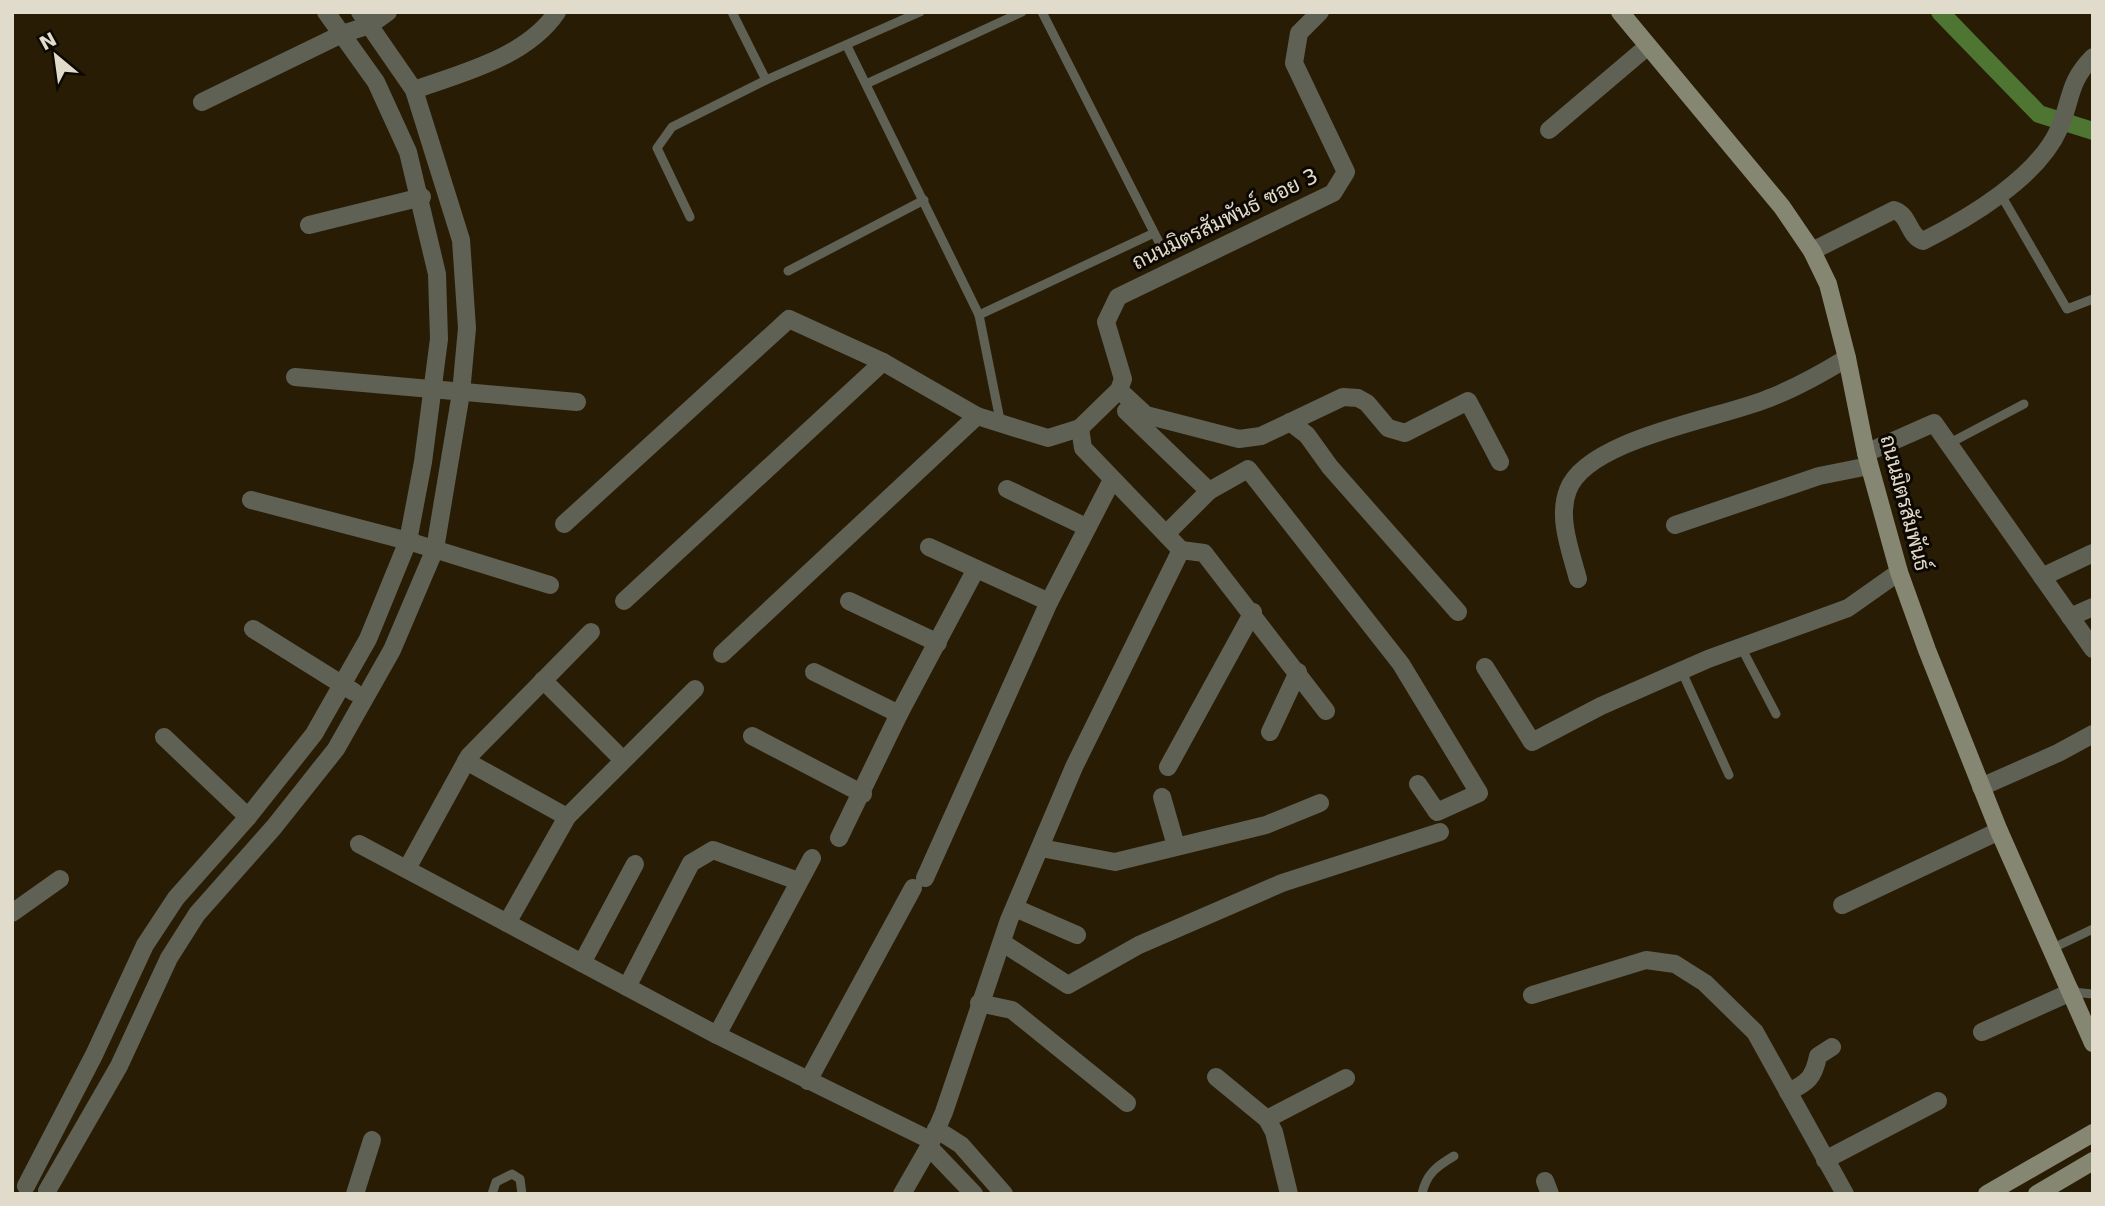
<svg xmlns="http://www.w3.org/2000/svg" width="2105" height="1206" font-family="'DejaVu Sans',Sarabun,sans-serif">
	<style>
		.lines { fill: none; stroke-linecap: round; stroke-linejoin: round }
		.canal { stroke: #4e7632; stroke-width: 18 }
		.lane { stroke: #606155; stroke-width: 9 }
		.street { stroke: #606155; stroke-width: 18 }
		.secondary { stroke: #868773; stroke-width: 18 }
		.labels { text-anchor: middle; stroke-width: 6; stroke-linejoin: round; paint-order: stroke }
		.street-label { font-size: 21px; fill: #e1dbcc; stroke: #0d0802 }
	</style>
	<rect width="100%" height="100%" fill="#281d04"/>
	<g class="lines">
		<!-- canal -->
		<path class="canal" d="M1940,12L2039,114L2093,131"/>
		<!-- lane -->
		<g class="lane">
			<path d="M732,12L766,80"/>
			<path d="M1042,12L1165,254"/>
			<path d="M847,46L979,315L1001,425"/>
			<path d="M866,84L1022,12"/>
			<path d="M2001,195L2067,309L2093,299"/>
			<path d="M690,217L657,148L672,127L766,80L920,12"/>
			<path d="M788,271L924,200"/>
			<path d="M979,315L1154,233"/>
			<path d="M1950,443L2024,404"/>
			<path d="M1741,647L1776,714"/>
			<path d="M1682,672L1729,775"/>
			<path d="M2051,949L2093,929"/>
			<path d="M2071,992L2093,994"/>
			<path d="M492,1194L496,1182L512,1174L520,1179L522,1194"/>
			<path d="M1422,1194C1426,1174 1437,1166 1454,1156"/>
		</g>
		<!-- street -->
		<g class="street">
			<path d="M414,90C462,73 527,57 557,12"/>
			<path d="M202,102L342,34L370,25L388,12"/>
			<path d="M1549,130L1648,46"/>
			<path d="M309,225L422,197"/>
			<path d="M1812,251L1894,210C1910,215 1908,236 1923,241C1969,218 2038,177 2059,129C2072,99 2068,82 2093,57"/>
			<path d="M295,377L577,402"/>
			<path d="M1119,390L1146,415L1239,439L1261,436L1343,397L1358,398L1367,403L1388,428L1405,433L1468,401L1500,462"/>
			<path d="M1126,411L1209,491"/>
			<path d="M1290,422L1307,435L1330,467L1458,612"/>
			<path d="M1866,453L1934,423L2093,649"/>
			<path d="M1007,489L1086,527"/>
			<path d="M251,500L408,541L550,585"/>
			<path d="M564,524L789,319L883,362L977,416L1048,438L1080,428L1119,390L1123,379L1106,322L1118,297L1333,193L1346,172L1294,63L1299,33L1320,12"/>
			<path d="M1675,525L1819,476L1869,466"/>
			<path d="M1166,534L1209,491L1248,469L1401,664L1479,793L1437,812L1418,784"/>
			<path d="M929,547L1049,602"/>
			<path d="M1181,550L1204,553L1326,711"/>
			<path d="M2042,577L2093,553"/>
			<path d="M1578,579C1571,552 1557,518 1568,490C1587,439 1718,419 1767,399C1796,388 1821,374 1847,358"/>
			<path d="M624,601L883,362"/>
			<path d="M849,601L938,643"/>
			<path d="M2070,617L2093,607"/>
			<path d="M253,629L354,692"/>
			<path d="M722,654L977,416"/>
			<path d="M1485,667L1532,742L1601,706L1708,659L1848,608L1899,572"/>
			<path d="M814,672L899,714"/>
			<path d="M543,680L622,759"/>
			<path d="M1270,732L1298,672"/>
			<path d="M752,736L863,794"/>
			<path d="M164,737L248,817"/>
			<path d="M466,761L567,817"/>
			<path d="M1168,767L1253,612"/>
			<path d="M1981,787L2058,753L2093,734"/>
			<path d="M1162,797L1176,846"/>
			<path d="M839,838L899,714L976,569"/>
			<path d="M359,844L717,1035L930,1140"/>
			<path d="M1041,848L1115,862L1266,825L1320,803"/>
			<path d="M408,867L469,756L591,632"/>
			<path d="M925,878L1049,602L1112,480"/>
			<path d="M1842,905L1999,831"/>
			<path d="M1015,908L1077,935"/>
			<path d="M12,913L60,879"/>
			<path d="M507,923L567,817L695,689"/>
			<path d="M1003,943L1068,985L1139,945L1282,883L1440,832"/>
			<path d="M582,963L635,864"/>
			<path d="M627,987L691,863L713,850L798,881"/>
			<path d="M1532,995L1646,960L1675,964L1705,983L1755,1032L1845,1194"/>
			<path d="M979,1003L1012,1010L1127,1103"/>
			<path d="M1982,1032L2071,992"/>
			<path d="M717,1035L812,858"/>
			<path d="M1216,1077L1267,1119L1274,1132L1289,1194"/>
			<path d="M808,1081L913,888"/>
			<path d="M1788,1092C1808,1083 1814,1077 1818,1056L1832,1047"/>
			<path d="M1267,1119L1346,1078"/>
			<path d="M936,1129L961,1145L1004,1194"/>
			<path d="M929,1147L974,1194"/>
			<path d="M1825,1160L1938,1101"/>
			<path d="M1545,1181L1550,1194"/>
			<path d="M26,1186L94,1055L145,945L176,898L248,817L314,734L368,639L408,541L423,462L439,339L437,274L408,152L376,82L326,12"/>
			<path d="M47,1191L119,1066L169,958L197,914L274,827L336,749L392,650L435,549L461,393L467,328L461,240L414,90L360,12"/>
			<path d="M355,1194L372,1140"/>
			<path d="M902,1194L929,1147L944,1112L1009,920L1074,767L1181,550L1083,448L1080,428"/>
		</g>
		<!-- secondary -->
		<g class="secondary">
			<path d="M1620,12L1782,207L1812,251L1828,284L1847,358L1866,453L1899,572L1927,650L1999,831L2093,1043"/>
			<path d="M1987,1194L2093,1133"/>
			<path d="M2037,1194L2093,1161"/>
		</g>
	</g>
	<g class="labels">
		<!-- street labels -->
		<g class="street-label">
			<text transform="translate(1225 219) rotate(-26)" y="7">ถนนมิตรสัมพันธ์ ซอย 3</text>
			<text transform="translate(1905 503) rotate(75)" y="7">ถนนมิตรสัมพันธ์</text>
		</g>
	</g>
	<!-- border -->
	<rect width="2105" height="1206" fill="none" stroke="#e1dbcc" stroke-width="28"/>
	<!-- north arrow -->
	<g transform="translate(56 56) rotate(331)" stroke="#0d0802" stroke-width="5" paint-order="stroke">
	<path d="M0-5L12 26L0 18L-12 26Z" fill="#e1dbcc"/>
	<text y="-10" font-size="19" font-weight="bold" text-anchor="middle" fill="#e1dbcc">N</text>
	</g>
</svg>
